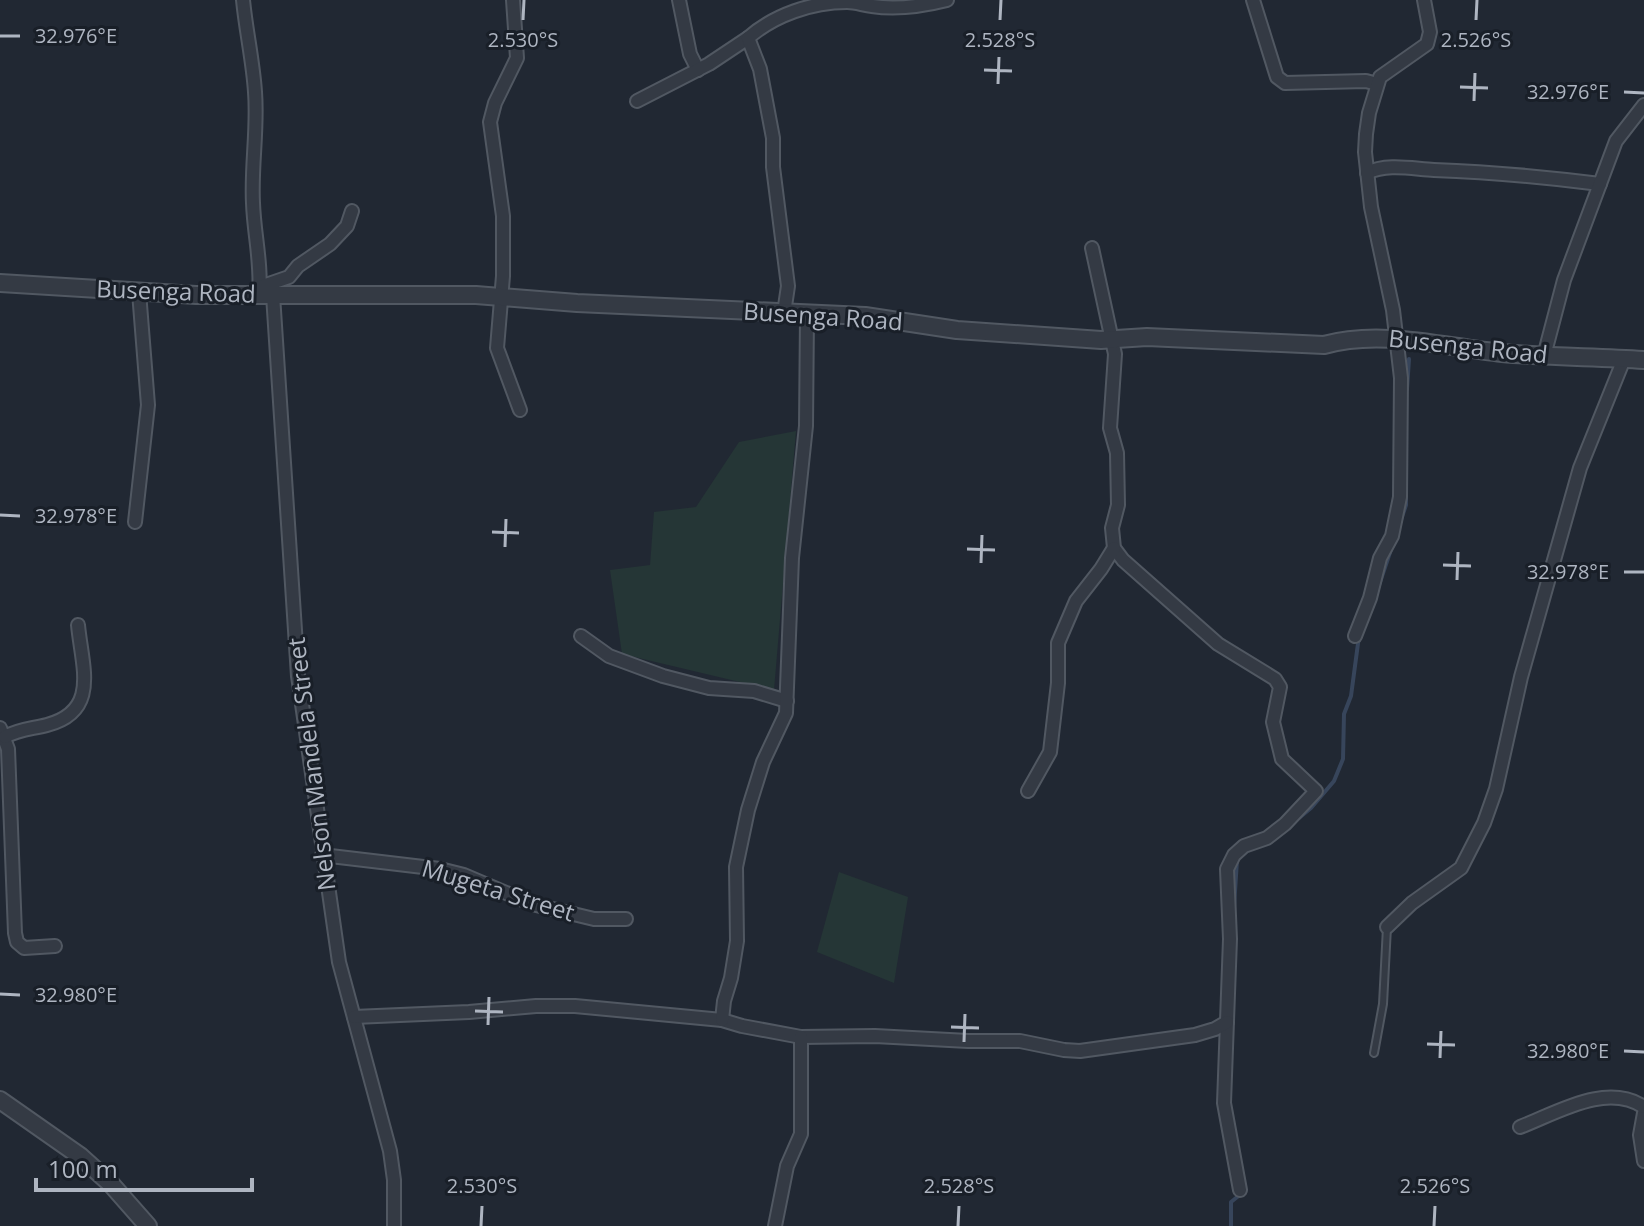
<svg xmlns="http://www.w3.org/2000/svg" width="1644" height="1226" font-family="'Open Sans',sans-serif">
	<style>
		.green { fill: #253636 }
		.lines { fill: none; stroke-linecap: round; stroke-linejoin: round }
		.stream { stroke: #37455b; stroke-width: 4 }
		.service-casing { stroke: #515862; stroke-width: 10 }
		.minor-casing { stroke: #515862; stroke-width: 16 }
		.tertiary-casing { stroke: #515862; stroke-width: 20 }
		.service { stroke: #343a44; stroke-width: 6 }
		.minor { stroke: #343a44; stroke-width: 12 }
		.tertiary { stroke: #343a44; stroke-width: 16 }
		.ticks { fill: none; stroke: #aeb5c1; stroke-width: 3 }
		.labels { text-anchor: middle; stroke-width: 6; stroke-linejoin: round; paint-order: stroke }
		.street-label { font-size: 24px; fill: #aeb5c1; stroke: #191f28 }
		.ticks-label { font-size: 20px; text-anchor: middle; fill: #aeb5c1; stroke: #191f28; stroke-width: 6; stroke-linejoin: round; paint-order: stroke }
	</style>
	<rect width="100%" height="100%" fill="#212833"/>
	<!-- green -->
	<g class="green">
		<path d="M796,431L774,690L622,654L610,570L650,565L654,512L696,507L739,442Z"/>
		<path d="M839,872L908,897L894,983L817,952Z"/>
	</g>
	<g class="lines">
		<!-- stream -->
		<g class="stream">
			<path d="M1407,389L1409,359"/>
			<path d="M1377,591L1406,505V465"/>
			<path d="M1299,818L1311,808L1334,781L1343,759L1344,714L1351,696L1359,636"/>
			<path d="M1234,907L1237,860"/>
			<path d="M1231,1226V1202L1241,1194"/>
		</g>
		<!-- service casing -->
		<g class="service-casing">
			<path id="service" d="M1374,1053L1383,1004L1387,927"/>
		</g>
		<!-- minor casing -->
		<g class="minor-casing">
			<g id="minor">
				<path d="M243,0C246,31 253,61 255,92C258,129 251,166 253,203C254,234 262,264 259,296"/>
				<path d="M513,0L517,58L495,103L490,122L503,216V276L497,348L520,410"/>
				<path d="M679,0L690,54L698,70"/>
				<path d="M1253,0L1277,77L1285,83L1366,81L1377,84"/>
				<path d="M637,101L709,64L748,38"/>
				<path d="M1367,173C1387,163 1413,169 1434,170C1490,172 1545,177 1600,184"/>
				<path d="M1092,248L1115,354L1110,428L1117,453L1118,505L1112,528L1114,548L1123,560L1218,644L1275,679L1280,687L1273,722L1282,759L1316,791L1285,824L1267,838L1244,846L1234,855L1227,869L1230,939L1224,1103L1240,1190"/>
				<path d="M260,287L289,277L298,266L330,244L347,226L352,211"/>
				<path d="M273,295L298,676L339,962L390,1151L394,1180V1226"/>
				<path d="M784,313L788,286L773,167V138L760,69L748,38C774,15 812,2 847,2C856,2 863,5 872,6C897,10 923,6 947,0"/>
				<path d="M1544,356L1564,280L1616,141L1644,105"/>
				<path d="M135,522L148,405L139,292"/>
				<path d="M581,636L609,656L663,676L709,688L754,691L787,701"/>
				<path d="M1355,636L1370,598L1380,558L1392,536L1400,497L1401,378L1393,310L1371,207L1365,152L1366,134L1369,113L1380,77L1427,44L1430,32L1424,0"/>
				<path d="M0,728L8,749L15,933L17,942L24,948L55,946"/>
				<path d="M5,737C19,729 32,729 47,725C100,711 82,667 78,625"/>
				<path d="M1028,791L1050,752L1058,683V643L1076,601L1101,569L1114,548"/>
				<path d="M322,855L440,869L464,875L532,904L594,919H626"/>
				<path d="M1387,927L1412,903L1461,868L1484,823L1496,789L1521,677L1580,468L1624,359"/>
				<path d="M354,1017L469,1012L536,1006H575L722,1020L742,1026L801,1037L875,1036L968,1041H1020L1064,1050L1080,1051L1195,1035L1215,1029L1227,1022"/>
				<path d="M722,1020L724,1001L731,978L737,941L736,867L748,810L763,762L786,713L792,558L806,426L807,315"/>
				<path d="M1644,1113L1640,1135L1644,1161"/>
				<path d="M1520,1127C1557,1113 1606,1082 1644,1107"/>
				<path d="M775,1226L787,1166L801,1134V1037"/>
			</g>
		</g>
		<!-- tertiary casing -->
		<g class="tertiary-casing">
			<g id="tertiary">
				<path d="M0,283L196,295H476L577,303L865,316L957,330L1101,340L1147,337L1324,345C1382,329 1443,347 1502,353C1549,357 1597,357 1644,360"/>
				<path d="M0,1100L80,1156L111,1184L148,1226"/>
			</g>
		</g>
		<!-- service -->
		<use href="#service" class="service"/>
		<!-- minor -->
		<use href="#minor" class="minor"/>
		<!-- tertiary -->
		<use href="#tertiary" class="tertiary"/>
	</g>
	<!-- ticks -->
	<path class="ticks" d="M523,20L524,0M1000,20L1001,0M1476,20L1477,0M0,36H20M984,70L1012,71M998,84L999,57M1460,87L1488,88M1624,92L1644,93M1474,101L1475,73M0,515L20,516M492,532L519,533M505,547L506,519M967,549L995,550M981,563L982,535M1443,565L1471,566M1624,572H1644M1457,580L1458,552M0,994L20,995M475,1011L503,1012M488,1025L489,997M951,1027L979,1028M964,1042L965,1014M1427,1044L1455,1045M1624,1051L1644,1052M1440,1058L1441,1031M481,1226L482,1206M958,1226L959,1206M1434,1226L1435,1206"/>
	<g class="labels">
		<!-- street labels -->
		<g class="street-label">
			<text transform="translate(176 292) rotate(2)" y="8">Busenga Road</text>
			<text transform="translate(823 317) rotate(4)" y="8">Busenga Road</text>
			<text transform="translate(1468 347) rotate(6)" y="8">Busenga Road</text>
			<text transform="translate(312 764) rotate(-97)" y="8">Nelson Mandela Street</text>
			<text transform="translate(498 891) rotate(17)" y="8">Mugeta Street</text>
		</g>
	</g>
	<g class="ticks-label">
		<text x="76" y="43">32.976°E</text>
		<text x="523" y="47">2.530°S</text>
		<text x="1000" y="47">2.528°S</text>
		<text x="1476" y="47">2.526°S</text>
		<text x="1568" y="99">32.976°E</text>
		<text x="76" y="523">32.978°E</text>
		<text x="1568" y="579">32.978°E</text>
		<text x="76" y="1002">32.980°E</text>
		<text x="1568" y="1058">32.980°E</text>
		<text x="482" y="1193">2.530°S</text>
		<text x="959" y="1193">2.528°S</text>
		<text x="1435" y="1193">2.526°S</text>
	</g>
	<!-- scale -->
	<path d="M36 1178v12h216v-12" fill="none" stroke="#aeb5c1" stroke-width="4"/>
	<text x="48" y="1178" font-size="24" fill="#aeb5c1" stroke="#191f28" stroke-width="6" paint-order="stroke">100 m</text>
</svg>
